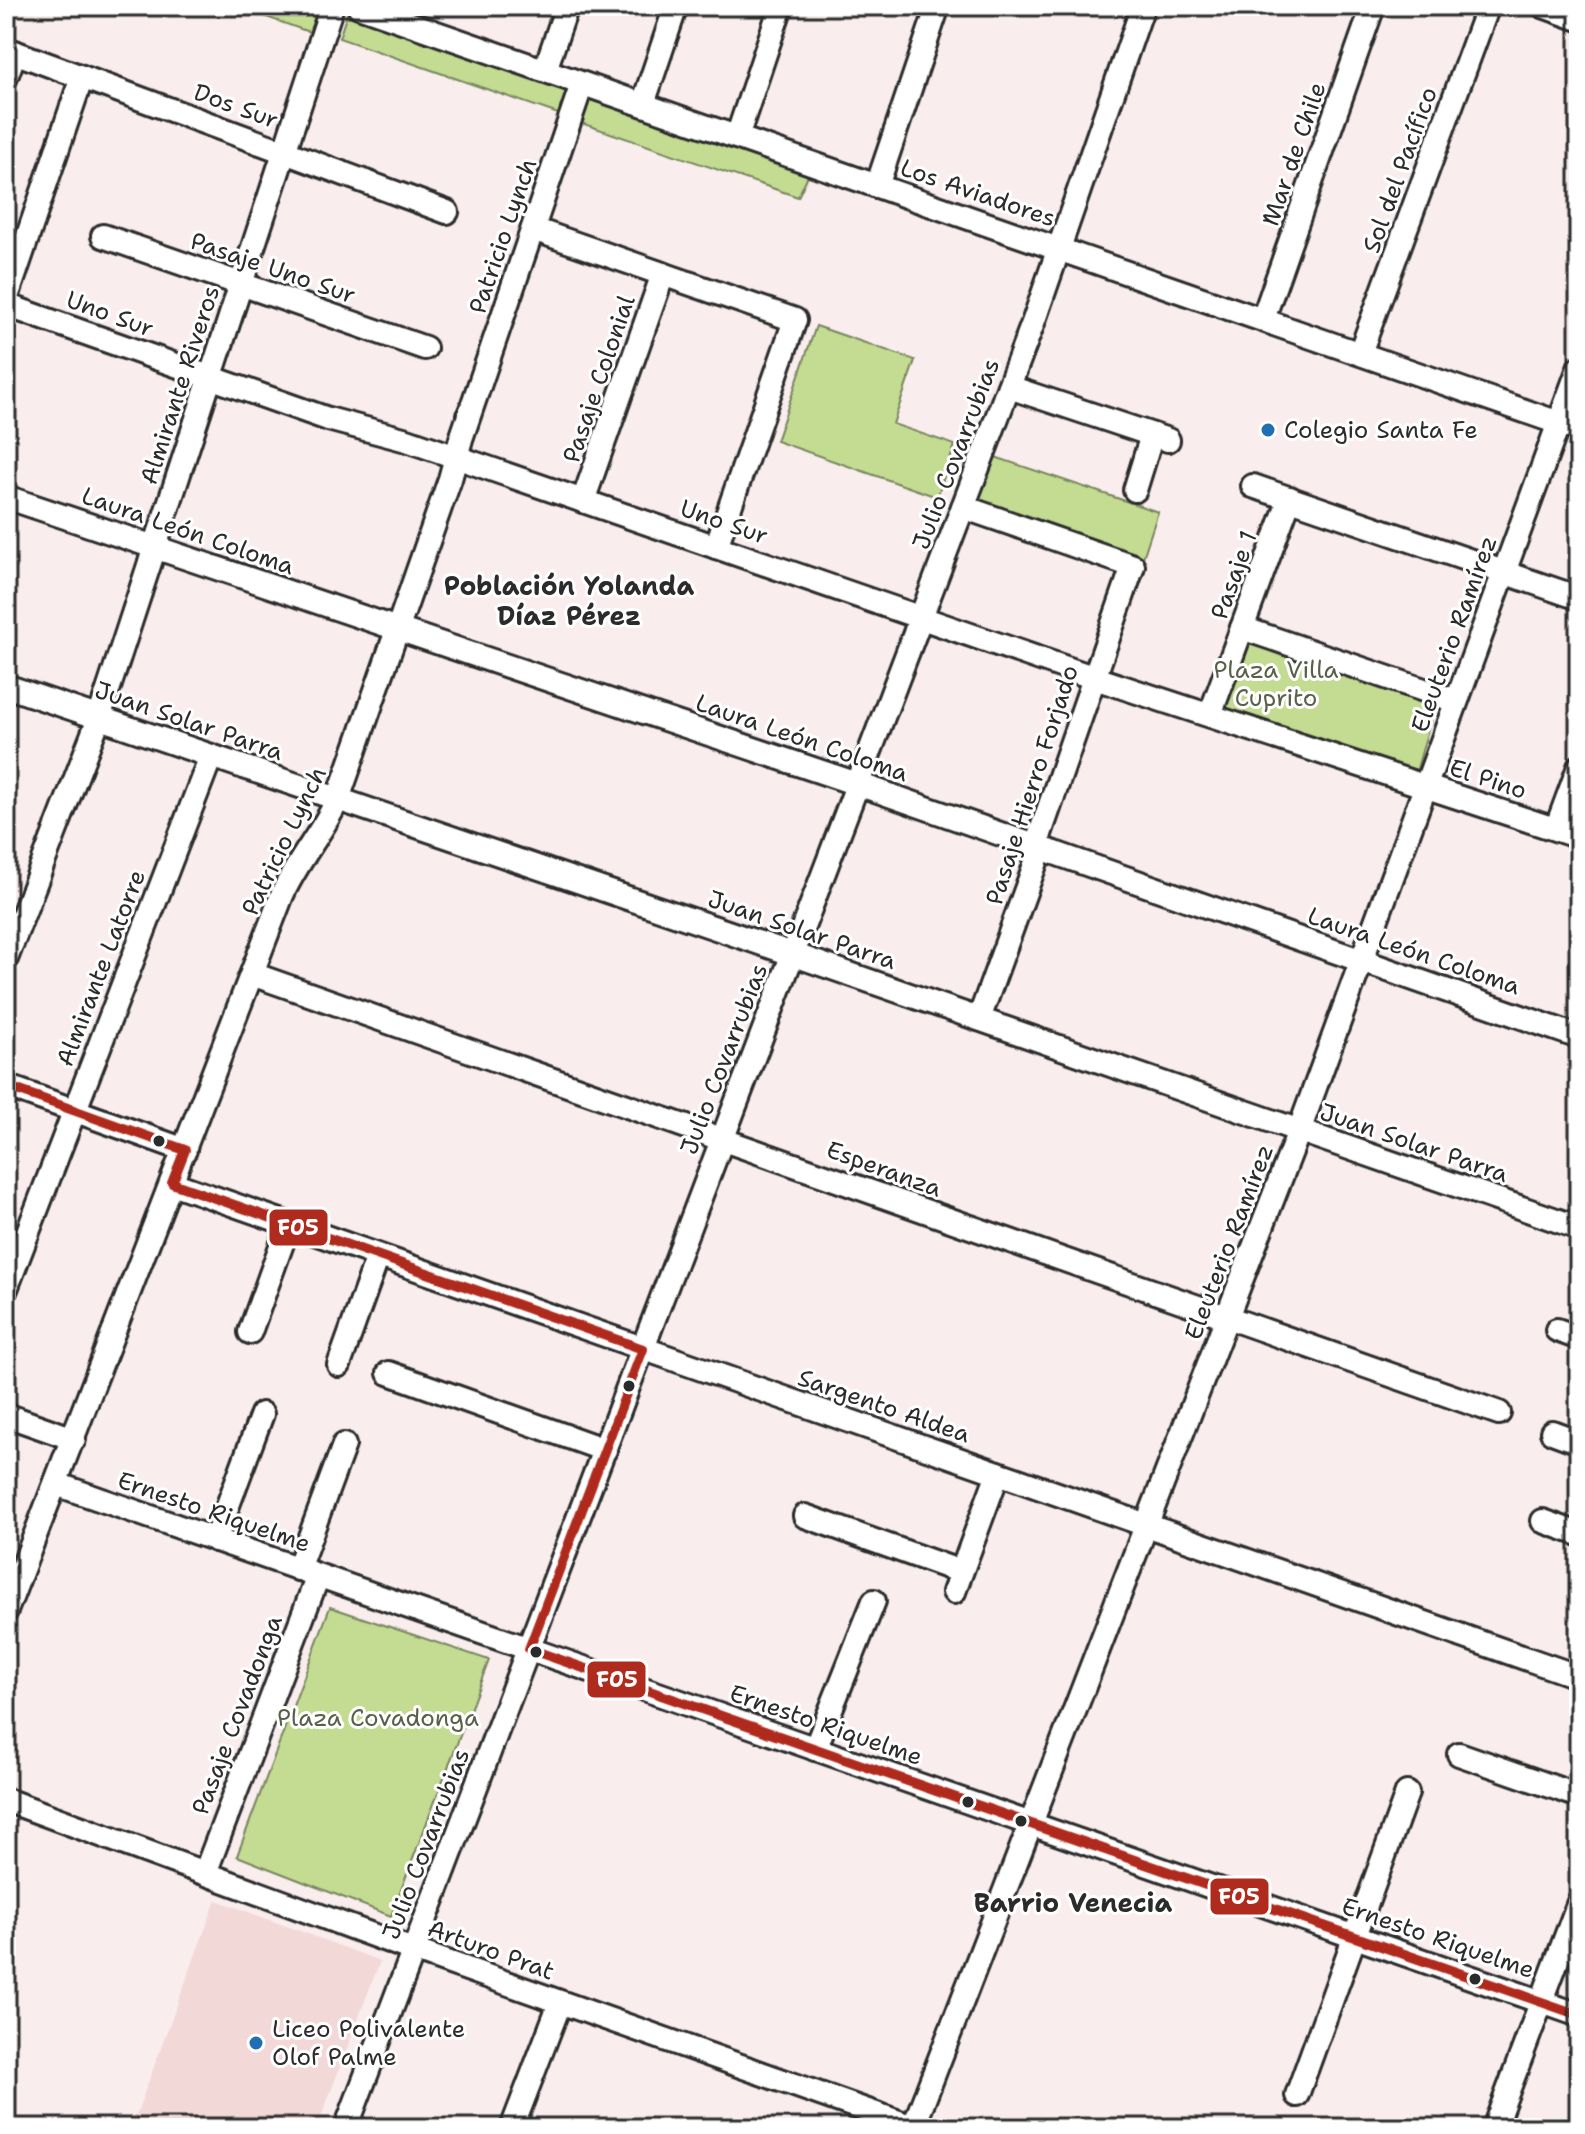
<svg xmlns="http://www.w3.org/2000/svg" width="1585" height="2134" font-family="'Shantell Sans',sans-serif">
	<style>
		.built { fill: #f2d8d7 }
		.green { fill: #c3dc92; stroke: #77845e; stroke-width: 2 }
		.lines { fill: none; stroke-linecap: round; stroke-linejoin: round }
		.minor-casing { stroke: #2b2b2b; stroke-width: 28 }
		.minor { stroke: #fff; stroke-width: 22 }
		.bus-1-casing { stroke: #fff; stroke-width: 16 }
		.bus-1 { stroke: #af2b1e; stroke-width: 10 }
		.poi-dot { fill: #1f6fb2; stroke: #fff; stroke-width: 3 }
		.bus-dot { fill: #2b2b2b; stroke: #fff; stroke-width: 3 }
		.labels { text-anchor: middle; stroke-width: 6; stroke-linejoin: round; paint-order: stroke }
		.street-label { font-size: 24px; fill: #2b2b2b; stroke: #fff }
		.poi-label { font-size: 24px; fill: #2b2b2b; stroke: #fff; text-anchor: start }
		.park-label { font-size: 24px; fill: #59604a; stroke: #fff }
		.neighbourhood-label { font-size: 26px; font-weight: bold; fill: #2b2b2b; stroke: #fff }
		.line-badge { stroke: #fff; stroke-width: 3 }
		.badge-label { font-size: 22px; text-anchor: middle; font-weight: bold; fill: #fff }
	</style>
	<rect width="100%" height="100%" fill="#f9eded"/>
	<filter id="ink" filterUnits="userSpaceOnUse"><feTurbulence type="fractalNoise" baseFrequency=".0125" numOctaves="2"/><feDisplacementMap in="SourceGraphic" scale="16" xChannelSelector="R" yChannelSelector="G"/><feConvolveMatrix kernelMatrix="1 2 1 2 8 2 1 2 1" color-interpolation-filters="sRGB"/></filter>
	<g filter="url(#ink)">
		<!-- built -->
		<path class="built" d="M216,1900L380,1961L317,2128H138L132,2126Z"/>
		<!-- green -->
		<g class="green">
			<path d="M235,6H320L309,32Z"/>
			<path d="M347,14L573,91L564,116L339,38Z"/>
			<path d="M587,96L809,173L798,197L578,122Z"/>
			<path d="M816,326L915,360L893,424L955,445L937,497L776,441Z"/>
			<path d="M992,456L1158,512L1141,564L974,508Z"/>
			<path d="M1247,639L1437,698L1416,772L1224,708Z"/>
			<path d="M330,1607L489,1660L391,1916L237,1856Z"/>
		</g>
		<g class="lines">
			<!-- minor casing -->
			<g class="minor-casing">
				<g id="minor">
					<path d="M359,6L1579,430"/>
					<path d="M1543,6L1579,19"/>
					<path d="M6,49L447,212"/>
					<path d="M545,70L567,6"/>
					<path d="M6,77L15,52"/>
					<path d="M643,104L676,6"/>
					<path d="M737,137L781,6"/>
					<path d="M877,186L938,6"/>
					<path d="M533,229L795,320L716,547"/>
					<path d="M103,236L425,348"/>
					<path d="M6,300L82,77"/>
					<path d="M6,305L328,419L407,440L1095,678L1579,837"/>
					<path d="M1263,319L1373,6"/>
					<path d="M1360,353L1488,6"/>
					<path d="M1009,387L1168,440"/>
					<path d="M1253,486L1579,598"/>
					<path d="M1135,490L1152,435"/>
					<path d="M6,497L878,791L1579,1037"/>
					<path d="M583,501L663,274"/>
					<path d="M963,507L1133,566L1040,834L1036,862L979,1019"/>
					<path d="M1242,628L1456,701"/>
					<path d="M6,686L792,954L1579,1228"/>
					<path d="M1210,715L1290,498"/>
					<path d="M1556,829L1579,767"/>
					<path d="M6,959L99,718L332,6"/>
					<path d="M252,974L1499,1413"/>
					<path d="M6,1086L185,1150"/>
					<path d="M172,1183L1579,1677"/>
					<path d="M6,1289L211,756"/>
					<path d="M1557,1330L1579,1338"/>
					<path d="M250,1332L289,1224"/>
					<path d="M339,1365L378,1256"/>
					<path d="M389,1373L605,1450"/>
					<path d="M6,1415L74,1439"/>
					<path d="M1552,1432L1579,1442"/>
					<path d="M56,1484L1579,2015"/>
					<path d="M805,1516L961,1572"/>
					<path d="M1543,1521L1579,1534"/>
					<path d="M215,1540L262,1414"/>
					<path d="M298,1569L344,1445"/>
					<path d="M954,1592L998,1473"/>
					<path d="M6,1611L282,895C297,861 322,833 338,799L450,479L461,439L582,84"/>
					<path d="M815,1749L874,1601"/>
					<path d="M1459,1754L1579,1796"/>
					<path d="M6,1800L413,1950L916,2128"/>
					<path d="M205,1873L318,1576"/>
					<path d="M1297,2095L1407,1793"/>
					<path d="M346,2128L1033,323L1143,6"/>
					<path d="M512,2128L560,2003"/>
					<path d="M913,2128L1299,1131L1579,368"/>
					<path d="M1494,2128L1579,1902"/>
				</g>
			</g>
			<!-- minor -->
			<use href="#minor" class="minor"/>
			<!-- bus-1 casing -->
			<g class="bus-1-casing">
				<path id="bus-1" d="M6,1086L185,1150L172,1183L643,1349L529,1649L1579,2015"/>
			</g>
			<!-- bus-1 -->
			<use href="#bus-1" class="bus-1"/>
		</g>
	</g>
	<!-- markers -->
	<g class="poi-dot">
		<circle cx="1268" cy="430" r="8"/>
		<circle cx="256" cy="2043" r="8"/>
	</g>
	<g class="bus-dot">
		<circle cx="159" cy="1141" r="7"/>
		<circle cx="629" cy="1386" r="7"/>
		<circle cx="536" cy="1652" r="7"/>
		<circle cx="968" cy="1802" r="7"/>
		<circle cx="1021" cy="1821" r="7"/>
		<circle cx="1475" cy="1979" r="7"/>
	</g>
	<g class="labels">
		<!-- street labels -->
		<g class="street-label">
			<text transform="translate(236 106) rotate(20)" y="8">Dos Sur</text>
			<text transform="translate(1294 154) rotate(-71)" y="8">Mar de Chile</text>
			<text transform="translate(1400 170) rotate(-70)" y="8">Sol del Pacífico</text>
			<text transform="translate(978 193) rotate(19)" y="8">Los Aviadores</text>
			<text transform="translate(503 236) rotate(-71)" y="8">Patricio Lynch</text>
			<text transform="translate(273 268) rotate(19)" y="8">Pasaje Uno Sur</text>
			<text transform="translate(110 314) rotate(20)" y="8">Uno Sur</text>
			<text transform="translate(599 379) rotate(-71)" y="8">Pasaje Colonial</text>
			<text transform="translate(180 385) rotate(-72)" y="8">Almirante Riveros</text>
			<text transform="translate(956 454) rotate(-69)" y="8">Julio Covarrubias</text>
			<text transform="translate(724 522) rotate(19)" y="8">Uno Sur</text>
			<text transform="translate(188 531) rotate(19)" y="8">Laura León Coloma</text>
			<text transform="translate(1234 575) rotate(-70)" y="8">Pasaje 1</text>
			<text transform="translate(1454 634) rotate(-70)" y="8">Eleuterio Ramírez</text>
			<text transform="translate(189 721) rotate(19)" y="8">Juan Solar Parra</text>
			<text transform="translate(802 738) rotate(19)" y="8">Laura León Coloma</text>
			<text transform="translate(1488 779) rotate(18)" y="8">El Pino</text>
			<text transform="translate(1032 785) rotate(-72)" y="8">Pasaje Hierro Forjado</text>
			<text transform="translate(284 841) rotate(-64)" y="8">Patricio Lynch</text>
			<text transform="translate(802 930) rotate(19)" y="8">Juan Solar Parra</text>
			<text transform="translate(1414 951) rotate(19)" y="8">Laura León Coloma</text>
			<text transform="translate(101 968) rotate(-69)" y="8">Almirante Latorre</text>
			<text transform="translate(724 1059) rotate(-69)" y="8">Julio Covarrubias</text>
			<text transform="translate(1414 1143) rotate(19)" y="8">Juan Solar Parra</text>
			<text transform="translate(884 1169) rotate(20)" y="8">Esperanza</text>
			<text transform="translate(1229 1242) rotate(-69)" y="8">Eleuterio Ramírez</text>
			<text transform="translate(884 1406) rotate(19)" y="8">Sargento Aldea</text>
			<text transform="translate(214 1512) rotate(19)" y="8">Ernesto Riquelme</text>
			<text transform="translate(237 1715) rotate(-69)" y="8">Pasaje Covadonga</text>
			<text transform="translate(826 1725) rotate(19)" y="8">Ernesto Riquelme</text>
			<text transform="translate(426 1844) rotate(-69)" y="8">Julio Covarrubias</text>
			<text transform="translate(1438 1938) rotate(19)" y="8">Ernesto Riquelme</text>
			<text transform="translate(491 1950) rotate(20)" y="8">Arturo Prat</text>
		</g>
		<!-- poi labels -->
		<g class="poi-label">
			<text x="1284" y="438">Colegio Santa Fe</text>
			<text x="272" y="2037">Liceo Polivalente<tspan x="272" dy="28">Olof Palme</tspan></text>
		</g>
		<!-- park labels -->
		<g class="park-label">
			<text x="1276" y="678">Plaza Villa<tspan x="1276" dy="28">Cuprito</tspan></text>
			<text x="378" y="1726">Plaza Covadonga</text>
		</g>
		<!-- neighbourhood labels -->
		<g class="neighbourhood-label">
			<text x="569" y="595">Población Yolanda<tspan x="569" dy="30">Díaz Pérez</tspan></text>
			<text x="1073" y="1912">Barrio Venecia</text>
		</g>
	</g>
	<g class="line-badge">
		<rect x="268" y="1208" width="61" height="39" rx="8" fill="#af2b1e"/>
		<rect x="586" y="1660" width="61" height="39" rx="8" fill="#af2b1e"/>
		<rect x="1209" y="1877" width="61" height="39" rx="8" fill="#af2b1e"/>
	</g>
	<g class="badge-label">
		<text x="298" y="1235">F05</text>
		<text x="617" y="1687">F05</text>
		<text x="1239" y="1904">F05</text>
	</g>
	<!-- margin -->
	<rect width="1585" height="2134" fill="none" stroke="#fff" stroke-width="32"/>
	<rect x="16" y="16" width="1553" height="2102" fill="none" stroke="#2b2b2b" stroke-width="3" filter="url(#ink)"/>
</svg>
